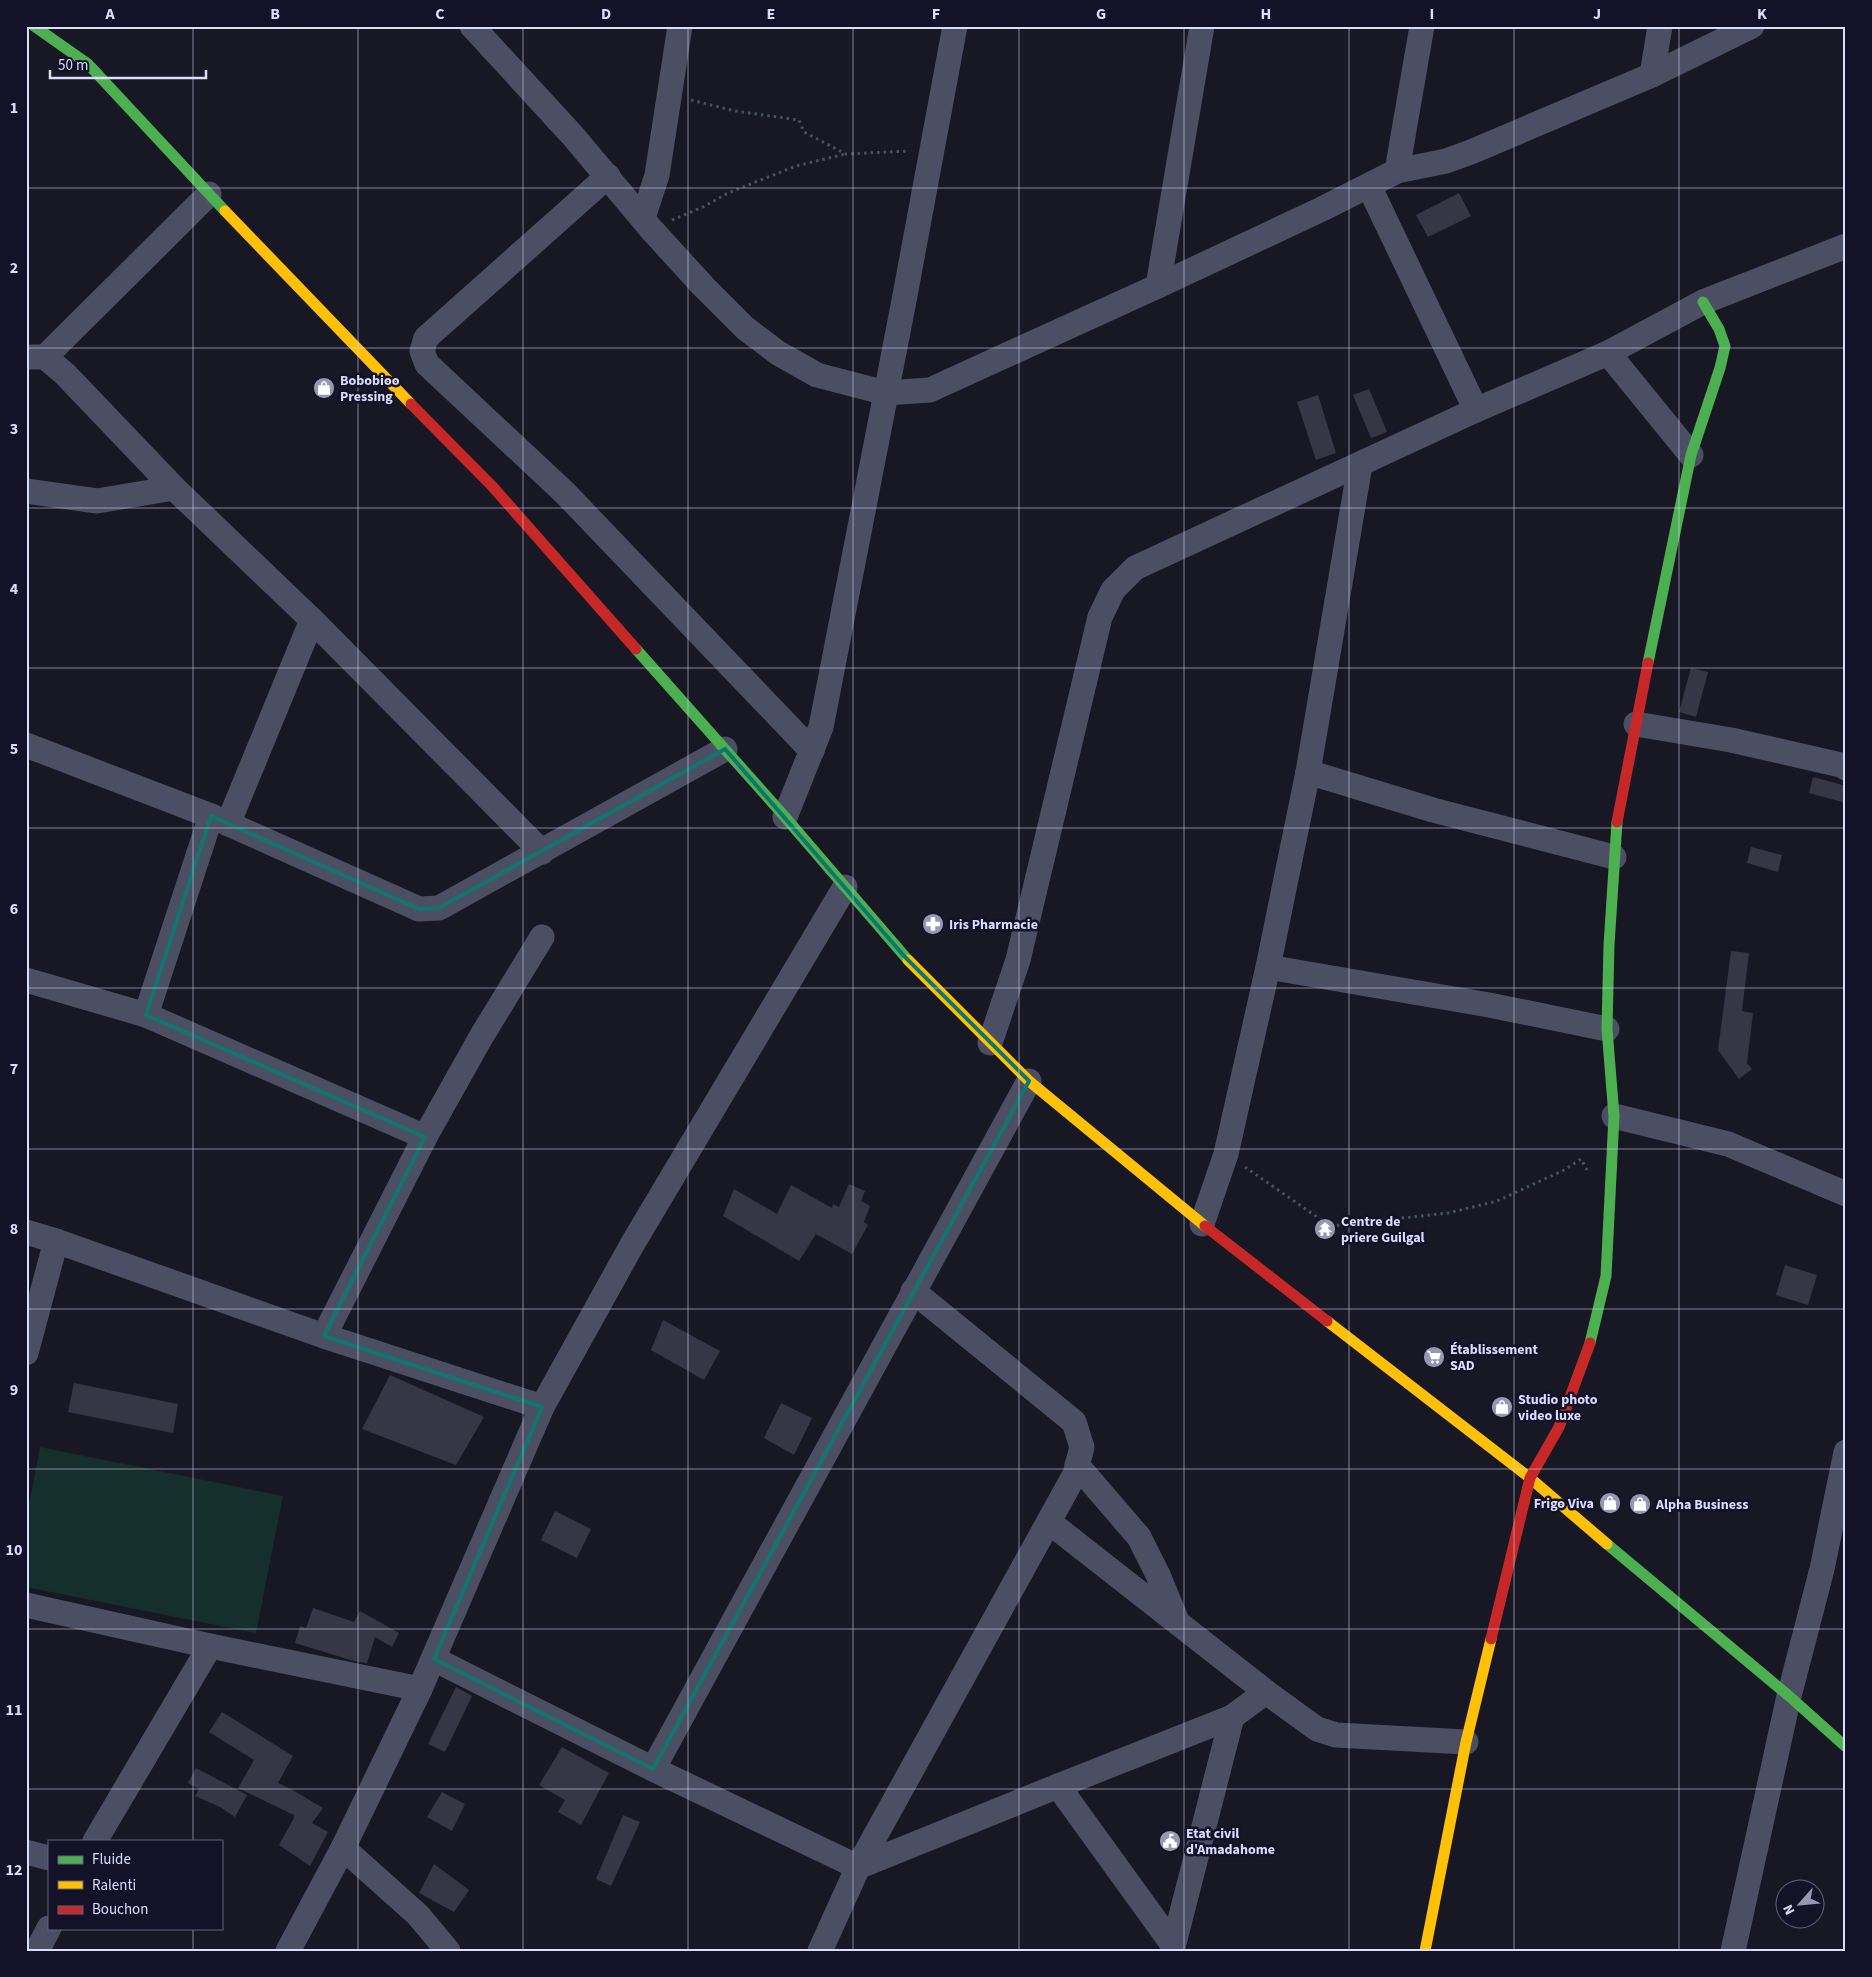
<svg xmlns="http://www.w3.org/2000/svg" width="1872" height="1977" font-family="'Source Sans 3',sans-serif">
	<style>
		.grass { fill: #152f2d }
		.building { fill: #363646 }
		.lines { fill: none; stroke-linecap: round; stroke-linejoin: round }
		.path { stroke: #45535e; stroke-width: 3; stroke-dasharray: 2.5 4; stroke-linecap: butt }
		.street { stroke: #4c4e64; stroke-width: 25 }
		.fast { stroke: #4caf50; stroke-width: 11 }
		.slow { stroke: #ffc107; stroke-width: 11 }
		.jam { stroke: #c62828; stroke-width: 11 }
		.marked { fill: none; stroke: #0f766e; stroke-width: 4; stroke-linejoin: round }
		.grid { fill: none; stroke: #dbdcfe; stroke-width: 1; stroke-opacity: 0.55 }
		.labels { text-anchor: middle; stroke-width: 5; stroke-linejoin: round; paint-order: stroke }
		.poi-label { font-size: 14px; font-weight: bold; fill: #dbdcfe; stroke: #131229; text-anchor: start }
		.neatline { fill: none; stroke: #dbdcfe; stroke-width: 2 }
		.grid-label { font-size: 16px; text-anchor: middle; font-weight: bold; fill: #dbdcfe }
	</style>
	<rect width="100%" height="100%" fill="#181724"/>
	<!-- grass -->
	<path class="grass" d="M40,1447L283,1496L256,1633L26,1587V1520Z"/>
	<!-- building -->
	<g class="building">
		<path d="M1459,193L1471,216L1428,237L1416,215Z"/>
		<path d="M1369,389L1387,432L1371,438L1353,395Z"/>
		<path d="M1318,395L1336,453L1316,460L1297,402Z"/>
		<path d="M1691,668L1708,672L1696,717L1679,712Z"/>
		<path d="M1813,777L1846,786V803L1809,793Z"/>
		<path d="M1751,847L1782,855L1778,872L1747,863Z"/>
		<path d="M1731,951L1749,953L1742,1011L1753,1013L1747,1063L1752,1069L1739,1079L1718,1050Z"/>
		<path d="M849,1184L865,1191L861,1201L870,1206L864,1222L868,1225L852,1254L816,1234L799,1261L723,1216L734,1189L777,1214L791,1185L832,1208L833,1204L839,1207Z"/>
		<path d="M1785,1265L1817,1275L1808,1305L1776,1295Z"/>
		<path d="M663,1320L720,1351L704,1380L651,1350Z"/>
		<path d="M390,1375L484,1417L456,1465L362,1429Z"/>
		<path d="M74,1383L178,1404L173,1433L68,1412Z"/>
		<path d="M781,1403L812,1418L794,1455L764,1438Z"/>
		<path d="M555,1511L591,1529L577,1558L541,1540Z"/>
		<path d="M313,1608L354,1622L360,1611L399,1633L392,1647L375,1637L367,1663L354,1661L295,1643L300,1626L306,1628Z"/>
		<path d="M456,1687L472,1696L445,1752L428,1744Z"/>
		<path d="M222,1712L293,1756L278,1783L291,1789L323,1808L312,1823L328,1832L310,1866L279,1845L294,1818V1815L238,1788L254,1760L209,1732Z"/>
		<path d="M562,1747L609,1773L581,1825L558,1812L565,1800L539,1785Z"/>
		<path d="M196,1768L247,1795L235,1817L220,1807L195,1796L199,1789L188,1783Z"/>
		<path d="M442,1792L465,1804L452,1831L427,1817Z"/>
		<path d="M623,1815L640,1822L611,1886L596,1879Z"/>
		<path d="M434,1864L469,1890L454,1912L419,1893Z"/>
	</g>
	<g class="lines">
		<!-- path -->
		<g class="path">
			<path d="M691,100L735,111L799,120L804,132L846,154L909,151"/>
			<path d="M672,220L703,207L728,193L796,166L845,154"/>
			<path d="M1245,1167L1330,1226L1448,1213L1497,1201L1564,1170L1581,1159L1587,1170"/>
		</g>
		<!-- street -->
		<g class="street">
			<path d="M472,26L573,136L651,229L703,286L745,328L778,353L817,375L886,393L930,390L1158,286L1322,209L1397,171L1446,161L1471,152L1652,75L1752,26"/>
			<path d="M1652,75L1660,26"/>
			<path d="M1397,171L1422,26"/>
			<path d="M608,176L426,338L422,351L427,364L565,493L812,751"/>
			<path d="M1369,186L1476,410"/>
			<path d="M643,218L657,175L680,26"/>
			<path d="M1158,286L1202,26"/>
			<path d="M1608,353L1691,455"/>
			<path d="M26,357H45L65,374L174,488L312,620L542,852"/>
			<path d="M45,357L209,194"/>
			<path d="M26,491L97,501L174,488"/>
			<path d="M1636,724L1731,740L1841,765L1846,768"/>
			<path d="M26,745L211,816L419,909L439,908L725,749"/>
			<path d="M1308,772L1433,810L1614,857"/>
			<path d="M785,817L821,727L903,306L955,26"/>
			<path d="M228,824L312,620"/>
			<path d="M1268,967L1489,1005L1607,1029"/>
			<path d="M26,980L146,1015L425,1137"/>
			<path d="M146,1015L211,816"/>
			<path d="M990,1043L1018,960L1100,617L1113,590L1135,568L1476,410L1608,353L1703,302L1846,246"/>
			<path d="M1614,1116L1728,1144L1846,1194"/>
			<path d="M1202,1224L1226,1154L1268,967L1308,772L1360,465"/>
			<path d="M26,1232L56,1241L324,1336L542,1407"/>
			<path d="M324,1336L425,1137L481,1037L542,937"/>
			<path d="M26,1353L56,1241"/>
			<path d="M1077,1465L1139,1537L1158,1575L1177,1621"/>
			<path d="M1049,1522L1266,1692L1317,1729L1336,1735L1466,1742"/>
			<path d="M26,1605L210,1646L420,1689"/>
			<path d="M434,1659L653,1769L858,1867L1058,1786L1232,1717L1266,1692"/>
			<path d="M653,1769L1029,1081"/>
			<path d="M1058,1786L1173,1945"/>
			<path d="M95,1841L210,1646"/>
			<path d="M343,1848L418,1915L448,1951"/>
			<path d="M26,1852L49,1858"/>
			<path d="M37,1951L49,1928"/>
			<path d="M288,1951L343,1848L420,1689L542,1407L633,1243L845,887"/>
			<path d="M820,1951L858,1867L1075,1474L1082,1447L1074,1422L913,1291"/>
			<path d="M1172,1951L1232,1717"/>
			<path d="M1733,1951L1789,1696L1822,1569L1846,1452"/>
		</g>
		<!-- fast -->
		<g class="fast">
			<path d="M34,26L88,64L225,211"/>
			<path d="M636,649L785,817L908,960"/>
			<path d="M1648,663L1691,455L1720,368L1725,346L1719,329L1703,302"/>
			<path d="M1590,1343L1606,1276L1614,1116L1607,1029L1609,945L1617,822"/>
			<path d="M1607,1544L1789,1696L1846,1747"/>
		</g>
		<!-- slow -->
		<g class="slow">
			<path d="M225,211L411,404"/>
			<path d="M908,960L1029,1081L1205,1226"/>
			<path d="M1327,1321L1530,1478L1607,1544"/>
			<path d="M1425,1951L1466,1742L1491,1639"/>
		</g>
		<!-- jam -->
		<g class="jam">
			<path d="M411,404L492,486L636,649"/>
			<path d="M1617,822L1648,663"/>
			<path d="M1205,1226L1327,1321"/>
			<path d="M1491,1639L1530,1478L1559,1427L1590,1343"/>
		</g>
	</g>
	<!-- marked area -->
	<path class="marked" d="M725,749L904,956L1029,1081L653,1769L434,1659L542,1407L324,1336L425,1137L146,1015L211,816L419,909L439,908Z"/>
	<!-- grid -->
	<path class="grid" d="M193,26V1841M358,26V1951M523,26V1951M688,26V1951M853,26V1951M1019,26V1951M1184,26V1951M1349,26V1951M1514,26V1951M1679,26V1951M26,188H1846M26,348H1846M26,508H1846M26,668H1846M26,828H1846M26,988H1846M26,1149H1846M26,1309H1846M26,1469H1846M26,1629H1846M26,1789H1846M193,1928V1951"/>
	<!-- icons -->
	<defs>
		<g id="shop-disc" transform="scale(1.125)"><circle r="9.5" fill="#9797b2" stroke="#131229"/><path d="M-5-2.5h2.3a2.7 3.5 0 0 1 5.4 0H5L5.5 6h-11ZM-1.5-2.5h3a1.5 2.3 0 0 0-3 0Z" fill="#fff"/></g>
		<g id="pharmacy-disc" transform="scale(1.125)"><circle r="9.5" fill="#9797b2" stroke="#131229"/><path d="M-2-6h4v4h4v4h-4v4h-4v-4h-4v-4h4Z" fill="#fff"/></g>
		<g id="temple-disc" transform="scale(1.125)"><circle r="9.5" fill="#9797b2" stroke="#131229"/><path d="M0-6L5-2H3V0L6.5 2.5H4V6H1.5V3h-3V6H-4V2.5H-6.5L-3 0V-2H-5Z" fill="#fff"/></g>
		<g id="supermarket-disc" transform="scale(1.125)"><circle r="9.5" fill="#9797b2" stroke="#131229"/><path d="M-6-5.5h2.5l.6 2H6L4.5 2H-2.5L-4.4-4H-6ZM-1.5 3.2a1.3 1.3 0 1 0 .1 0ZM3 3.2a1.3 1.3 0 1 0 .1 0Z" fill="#fff"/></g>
		<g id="civic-disc" transform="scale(1.125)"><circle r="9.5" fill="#9797b2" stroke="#131229"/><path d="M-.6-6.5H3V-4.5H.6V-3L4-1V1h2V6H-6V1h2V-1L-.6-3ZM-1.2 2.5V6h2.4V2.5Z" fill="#fff"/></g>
	</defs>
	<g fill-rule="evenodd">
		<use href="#shop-disc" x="324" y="388"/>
		<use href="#pharmacy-disc" x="933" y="924"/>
		<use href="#temple-disc" x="1325" y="1229"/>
		<use href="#supermarket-disc" x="1434" y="1357"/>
		<use href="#shop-disc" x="1502" y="1407"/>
		<use href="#shop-disc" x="1610" y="1503"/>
		<use href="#shop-disc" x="1640" y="1504"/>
		<use href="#civic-disc" x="1170" y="1841"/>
	</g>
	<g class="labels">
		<!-- poi labels -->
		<g class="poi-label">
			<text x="340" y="385">Bobobioo<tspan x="340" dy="16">Pressing</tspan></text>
			<text x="949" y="929">Iris Pharmacie</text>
			<text x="1341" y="1226">Centre de<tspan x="1341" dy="16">priere Guilgal</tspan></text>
			<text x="1450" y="1354">Établissement<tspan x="1450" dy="16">SAD</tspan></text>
			<text x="1518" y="1404">Studio photo<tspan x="1518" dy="16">video luxe</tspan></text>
			<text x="1594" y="1508" text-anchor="end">Frigo Viva</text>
			<text x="1656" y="1509">Alpha Business</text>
			<text x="1186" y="1838">Etat civil<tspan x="1186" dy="16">d'Amadahome</tspan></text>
		</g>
	</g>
	<!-- border -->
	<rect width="1872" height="1977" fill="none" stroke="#131229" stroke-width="55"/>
	<!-- legend -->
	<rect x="48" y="1840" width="175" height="90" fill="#131229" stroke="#63637e"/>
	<rect x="58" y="1856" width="25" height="8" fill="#4caf50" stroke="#63637e"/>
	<text x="92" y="1864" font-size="15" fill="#dbdcfe">Fluide</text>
	<rect x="58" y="1881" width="25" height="8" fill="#ffc107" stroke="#63637e"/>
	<text x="92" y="1890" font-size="15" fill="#dbdcfe">Ralenti</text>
	<rect x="58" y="1906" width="25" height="8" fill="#c62828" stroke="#63637e"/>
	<text x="92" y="1914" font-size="15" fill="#dbdcfe">Bouchon</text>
	<!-- north arrow -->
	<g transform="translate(1800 1904) rotate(243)"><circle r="24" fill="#131229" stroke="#63637e"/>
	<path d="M0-4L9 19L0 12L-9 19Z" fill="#9797b2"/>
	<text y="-8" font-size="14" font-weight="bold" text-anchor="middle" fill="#dbdcfe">N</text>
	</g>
	<!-- scale -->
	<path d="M50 70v8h156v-8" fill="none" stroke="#dbdcfe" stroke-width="2.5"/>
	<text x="58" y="70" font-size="15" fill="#dbdcfe" stroke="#131229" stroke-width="4" paint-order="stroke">50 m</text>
	<rect x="28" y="28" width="1816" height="1922" class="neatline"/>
	<g class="grid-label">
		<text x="110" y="19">A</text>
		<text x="275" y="19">B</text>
		<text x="440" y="19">C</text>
		<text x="606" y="19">D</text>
		<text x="771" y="19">E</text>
		<text x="936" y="19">F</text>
		<text x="1101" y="19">G</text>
		<text x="1266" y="19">H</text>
		<text x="1432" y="19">I</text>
		<text x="1597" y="19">J</text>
		<text x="1762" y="19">K</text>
		<text x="14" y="113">1</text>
		<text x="14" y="273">2</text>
		<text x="14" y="434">3</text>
		<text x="14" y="594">4</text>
		<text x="14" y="754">5</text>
		<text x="14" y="914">6</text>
		<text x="14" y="1074">7</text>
		<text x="14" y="1234">8</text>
		<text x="14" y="1395">9</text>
		<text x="14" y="1555">10</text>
		<text x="14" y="1715">11</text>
		<text x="14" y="1875">12</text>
	</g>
</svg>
